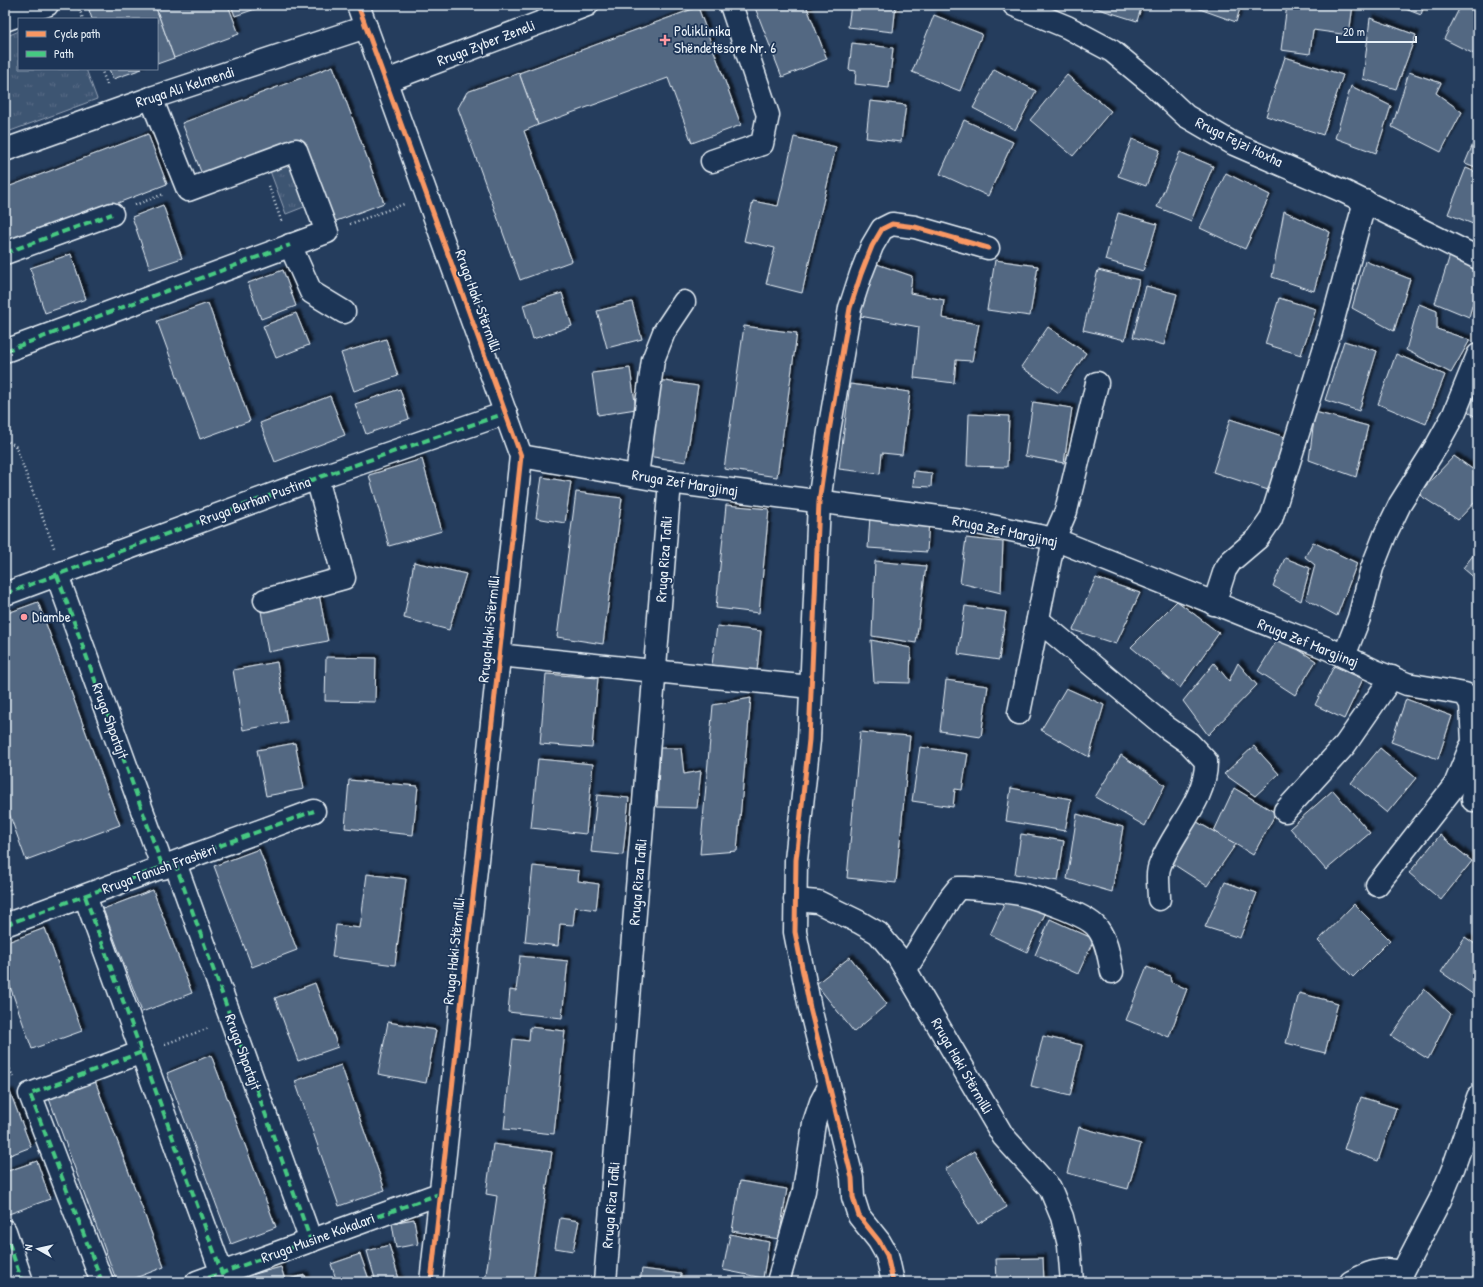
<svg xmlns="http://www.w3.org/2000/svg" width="1483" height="1287" font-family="'Patrick Hand',sans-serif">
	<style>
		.grass { fill: url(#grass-tufts); stroke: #93a2b5 }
		.building { fill: #536782; stroke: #e8f1f8; filter: url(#shadow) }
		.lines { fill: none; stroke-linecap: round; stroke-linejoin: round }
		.minor-casing { stroke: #e8f1f8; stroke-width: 25 }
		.path { stroke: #e8f1f8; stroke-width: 2.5; stroke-dasharray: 1 3; stroke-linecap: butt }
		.minor { stroke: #1d3557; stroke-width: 22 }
		.quiet { stroke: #46c982; stroke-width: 4; stroke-dasharray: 8 4; stroke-linecap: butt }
		.cycleway-casing { stroke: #1d3557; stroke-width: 8 }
		.cycleway { stroke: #f99763; stroke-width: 5 }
		.poi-dot { fill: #ff9aa2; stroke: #1d3557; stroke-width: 1.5 }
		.labels { text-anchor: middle; stroke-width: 3.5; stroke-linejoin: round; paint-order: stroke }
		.poi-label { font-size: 15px; fill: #e8f1f8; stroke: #1d3557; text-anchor: start }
		.street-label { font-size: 15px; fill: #e8f1f8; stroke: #1d3557 }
	</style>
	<defs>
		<pattern id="grass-tufts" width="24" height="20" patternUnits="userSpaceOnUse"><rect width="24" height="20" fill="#3e5472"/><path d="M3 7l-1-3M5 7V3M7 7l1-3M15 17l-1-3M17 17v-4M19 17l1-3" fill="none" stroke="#5a6d87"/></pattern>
		<filter id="shadow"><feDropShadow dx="3.5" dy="-3.5" stdDeviation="1" flood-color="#0009"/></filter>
	</defs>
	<rect width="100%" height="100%" fill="#253d5d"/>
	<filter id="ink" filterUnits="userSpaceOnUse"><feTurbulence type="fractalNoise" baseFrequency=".025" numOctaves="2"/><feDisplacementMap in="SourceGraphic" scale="8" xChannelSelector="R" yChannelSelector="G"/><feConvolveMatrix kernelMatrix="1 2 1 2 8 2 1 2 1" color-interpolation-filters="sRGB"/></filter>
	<g filter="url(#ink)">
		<!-- grass -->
		<g class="grass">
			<path d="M19,31V69H86L97,99L5,133V37Z"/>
			<path d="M293,162L309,205L286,214L270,171Z"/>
		</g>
		<!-- building -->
		<g class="building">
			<path d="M92,5H155L174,58L157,64V19H92L88,7Z"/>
			<path d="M155,5H228L239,34L174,58Z"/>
			<path d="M231,5H267L235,16Z"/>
			<path d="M754,5H806L827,59L782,77Z"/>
			<path d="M851,5H896L893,32L848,27Z"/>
			<path d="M1086,5H1142L1137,21Z"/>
			<path d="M1194,5H1241L1236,22L1194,7Z"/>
			<path d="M1287,5H1353L1349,35L1313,30L1310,54L1281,50Z"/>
			<path d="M1395,5H1424L1421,15Z"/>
			<path d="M1461,5H1478V52L1476,55L1444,39Z"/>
			<path d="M698,7L741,125L692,143L668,78L538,125L519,73Z"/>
			<path d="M934,15L982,34L960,91L912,72Z"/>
			<path d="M1370,18L1416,35L1396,89L1363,79Z"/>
			<path d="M852,43L893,48L889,88L855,84L856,71L849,70Z"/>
			<path d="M1285,57L1343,75L1323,135L1266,116Z"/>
			<path d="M333,66L384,203L331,223L300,140L203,177L182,123Z"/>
			<path d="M109,69H142L113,79Z"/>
			<path d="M994,69L1036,91L1015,130L973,108Z"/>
			<path d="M1409,72L1441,83L1436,93L1462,112L1441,152L1392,127Z"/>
			<path d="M519,73L538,125L524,131L572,261L520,280L458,108L467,92Z"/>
			<path d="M1067,75L1111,111L1073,156L1030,120Z"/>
			<path d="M1351,86L1391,106L1376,153L1335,138Z"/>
			<path d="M870,101L906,105L901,142L866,138Z"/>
			<path d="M964,120L1013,142L988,196L940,174Z"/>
			<path d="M1478,132V168L1465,163Z"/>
			<path d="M148,134L167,184L9,245L5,235V188Z"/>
			<path d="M794,137L836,147L802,293L766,284L775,248L744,241L753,201L778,206Z"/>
			<path d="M1132,139L1160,150L1146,186L1118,176Z"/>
			<path d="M1180,152L1213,166L1191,221L1157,207Z"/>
			<path d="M1466,168L1478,173V226L1448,214Z"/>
			<path d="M1226,173L1270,195L1245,249L1200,228Z"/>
			<path d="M163,205L182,258L150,269L132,217Z"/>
			<path d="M1284,211L1330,232L1314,291L1272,277Z"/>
			<path d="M1118,213L1157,224L1143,271L1105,260Z"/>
			<path d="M71,254L86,299L45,313L30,268Z"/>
			<path d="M1450,255L1478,269V284L1469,317L1435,303Z"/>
			<path d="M995,260L1038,266L1030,316L987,310Z"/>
			<path d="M1365,261L1410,279L1394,331L1352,308Z"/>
			<path d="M874,263L912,276L910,293L944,300L942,318L979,324L972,361L956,360L954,383L914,378L919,327L860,316Z"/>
			<path d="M283,270L296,306L261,319L248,283Z"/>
			<path d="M1098,270L1139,280L1125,340L1083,330Z"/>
			<path d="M1146,286L1177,294L1164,345L1133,337Z"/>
			<path d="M562,293L572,326L533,339L523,305Z"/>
			<path d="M1279,298L1316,309L1301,355L1265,344Z"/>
			<path d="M632,302L642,339L607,348L597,311Z"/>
			<path d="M208,303L250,421L200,439L157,321Z"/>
			<path d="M1419,304L1437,311V329L1470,340L1451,373L1406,350Z"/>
			<path d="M296,313L309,345L276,358L263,326Z"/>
			<path d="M744,326L797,333L777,477L724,469Z"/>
			<path d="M1048,327L1086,353L1059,393L1021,367Z"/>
			<path d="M386,339L398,376L354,391L341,353Z"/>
			<path d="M1344,341L1377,351L1359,411L1325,400Z"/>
			<path d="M1396,354L1445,375L1426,424L1378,404Z"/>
			<path d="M630,368L636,409L598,415L592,373Z"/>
			<path d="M1478,373V419L1465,409Z"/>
			<path d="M658,380L698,386L686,462L647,456Z"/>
			<path d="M850,384L910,392L902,455L882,453L880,474L839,469Z"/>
			<path d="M400,389L409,419L366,434L355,404Z"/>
			<path d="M330,396L345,435L275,462L260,423Z"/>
			<path d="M1033,402L1072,408L1064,463L1025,456Z"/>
			<path d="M1315,412L1368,426L1356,477L1309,460Z"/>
			<path d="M969,414L1009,416L1007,467L967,466Z"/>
			<path d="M1230,419L1285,437L1268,490L1213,472Z"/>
			<path d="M1454,456L1478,473V499L1458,520L1418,494Z"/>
			<path d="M422,459L442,531L389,546L369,475Z"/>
			<path d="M914,471L932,473L931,487L913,486Z"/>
			<path d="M542,477L571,482L565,523L536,518Z"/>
			<path d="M576,492L622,498L603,644L557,637Z"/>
			<path d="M726,505L769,509L759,613L716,608Z"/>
			<path d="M870,516L929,520L927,552L868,548Z"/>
			<path d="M966,538L1003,542L1001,593L960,583Z"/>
			<path d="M1313,542L1357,563L1337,616L1306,599L1315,565L1305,557Z"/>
			<path d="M1478,549V581L1463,568Z"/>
			<path d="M1285,558L1310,568L1301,601L1273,586Z"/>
			<path d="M875,561L926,566L916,643L872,636Z"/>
			<path d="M414,562L466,574L449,630L404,618Z"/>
			<path d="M1096,578L1140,593L1116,644L1073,630Z"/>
			<path d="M319,594L328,641L268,652L260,605Z"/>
			<path d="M1177,601L1219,633L1180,688L1131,647Z"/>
			<path d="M38,602L120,825L26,860L5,802V614Z"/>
			<path d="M965,606L1006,612L999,660L958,654Z"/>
			<path d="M717,626L761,631L757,671L712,665Z"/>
			<path d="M1279,637L1316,661L1295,695L1258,671Z"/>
			<path d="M871,640L911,648L910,683L874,682Z"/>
			<path d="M326,657L376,658L375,702L325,701Z"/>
			<path d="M277,662L287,722L243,730L233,670Z"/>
			<path d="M1214,663L1229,681L1238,663L1257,685L1208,735L1183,701Z"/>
			<path d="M1334,666L1363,679L1344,719L1315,705Z"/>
			<path d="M546,674L598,678L592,748L540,744Z"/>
			<path d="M946,680L988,686L981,737L940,731Z"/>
			<path d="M1066,688L1104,705L1089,757L1041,730Z"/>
			<path d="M751,698L737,851L700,854L713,705Z"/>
			<path d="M1406,699L1452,716L1438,759L1391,742Z"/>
			<path d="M860,732L910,736L896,883L847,878Z"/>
			<path d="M295,743L304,789L266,796L257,750Z"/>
			<path d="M1254,746L1279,774L1255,796L1224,774Z"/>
			<path d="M920,747L968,754L962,790L955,789L953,807L912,801Z"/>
			<path d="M660,748H681L684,774L701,771L697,808L657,807Z"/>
			<path d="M1380,748L1416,778L1387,813L1351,783Z"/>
			<path d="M1121,755L1165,785L1145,826L1095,797Z"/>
			<path d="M538,759L593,764L586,834L531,828Z"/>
			<path d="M349,780L418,786L413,835L345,828Z"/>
			<path d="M1011,788L1071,799L1065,831L1006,821Z"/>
			<path d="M1234,788L1276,813L1253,855L1214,831Z"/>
			<path d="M1333,790L1370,833L1326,870L1290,828Z"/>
			<path d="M597,795L629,798L623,855L591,852Z"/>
			<path d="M1077,814L1123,827L1112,892L1067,879Z"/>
			<path d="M1190,818L1236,844L1207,886L1173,864Z"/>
			<path d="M1021,834L1064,841L1058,881L1015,874Z"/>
			<path d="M1440,835L1472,861L1441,900L1409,873Z"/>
			<path d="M259,849L297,950L252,967L214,866Z"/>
			<path d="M533,866L579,871L578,881L599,884L596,910L575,907L573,925L560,924L558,946L525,942Z"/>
			<path d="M367,874L406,879L395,965L332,957L336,925L360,928Z"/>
			<path d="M1225,882L1257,893L1240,938L1205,927Z"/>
			<path d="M153,890L192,993L142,1012L103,909Z"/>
			<path d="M1008,896L1045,914L1027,952L990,935Z"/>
			<path d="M1354,904L1390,940L1353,977L1318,941Z"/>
			<path d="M1050,919L1094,939L1078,974L1035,955Z"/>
			<path d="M45,928L82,1031L32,1049L5,972V943Z"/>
			<path d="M1465,937L1478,946V989L1474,995L1441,972Z"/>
			<path d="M520,956L568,961L562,1018L508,1012L510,990L516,991Z"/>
			<path d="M850,957L887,1004L854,1032L816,984Z"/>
			<path d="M1147,967L1170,976L1171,982L1187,989L1169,1037L1126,1020Z"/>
			<path d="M315,983L338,1047L298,1061L275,998Z"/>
			<path d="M1424,989L1451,1014L1428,1059L1391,1036Z"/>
			<path d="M1299,993L1338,1003L1325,1053L1286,1043Z"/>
			<path d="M388,1022L436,1030L426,1083L378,1074Z"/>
			<path d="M530,1027L565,1031L554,1134L504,1129L513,1039L529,1041Z"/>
			<path d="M1043,1036L1082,1045L1070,1096L1031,1086Z"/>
			<path d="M211,1055L276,1227L231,1244L167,1073Z"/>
			<path d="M341,1065L385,1190L339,1206L295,1081Z"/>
			<path d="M94,1078L164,1267L125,1282H117L48,1096Z"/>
			<path d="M10,1092L31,1147L5,1157V1094Z"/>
			<path d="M1361,1097L1396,1108L1378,1161L1344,1149Z"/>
			<path d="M1079,1127L1141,1144L1128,1189L1067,1173Z"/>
			<path d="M493,1144L552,1152L533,1282H485L497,1196L486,1194Z"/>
			<path d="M974,1151L1007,1207L978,1224L945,1169Z"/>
			<path d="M37,1161L50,1199L6,1215L5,1172Z"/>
			<path d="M740,1181L787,1189L779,1239L732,1231Z"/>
			<path d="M560,1218L579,1221L573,1251L555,1248Z"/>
			<path d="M414,1219L418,1244L396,1248L392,1223Z"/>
			<path d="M730,1234L769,1242L763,1278L723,1270Z"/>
			<path d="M389,1245L400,1282H376L367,1251Z"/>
			<path d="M360,1254L370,1282H337L331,1264Z"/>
			<path d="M1043,1258L1044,1282H997L996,1259Z"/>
			<path d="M281,1267L285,1280L305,1275L307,1282H249L247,1276Z"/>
			<path d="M642,1269L681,1274L680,1282H640Z"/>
		</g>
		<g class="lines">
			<!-- minor casing -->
			<g class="minor-casing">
				<g id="minor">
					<path d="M358,5L521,456L431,1282"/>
					<path d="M1014,5L1067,27L1112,51L1151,83L1186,116L1234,144L1345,192L1478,258"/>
					<path d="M5,20L47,5"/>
					<path d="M386,81L587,5"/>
					<path d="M5,150L151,98L366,27"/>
					<path d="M712,161L762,144L768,115L731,5"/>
					<path d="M290,245L311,292L344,312"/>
					<path d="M5,253L112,214"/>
					<path d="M5,351L327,232L296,150L188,190L151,98"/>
					<path d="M521,456L670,482L962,520L1054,539L1329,649L1375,671L1407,684L1465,694L1471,704L1475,780L1473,800"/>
					<path d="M637,475L653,360L664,332L684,302"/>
					<path d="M57,575L163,868"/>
					<path d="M5,594L317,478L506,413"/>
					<path d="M265,600L344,578L317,478"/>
					<path d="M1214,604L1225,570L1231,561L1258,538L1271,519L1330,331L1365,201"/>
					<path d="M1038,620L1166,727L1189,743L1206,761C1207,800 1173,830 1160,865C1156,874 1159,889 1159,899"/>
					<path d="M498,655L811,687"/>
					<path d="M1344,656L1359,618L1372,568L1385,535L1400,504L1437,445L1454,414L1478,355"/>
					<path d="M1019,713L1054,539L1066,511L1097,383"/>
					<path d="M1285,811L1345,745L1392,677"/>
					<path d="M175,863L311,1241"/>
					<path d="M1377,885L1455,785L1470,748"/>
					<path d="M85,896L225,1282"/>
					<path d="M795,900L818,902L859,922L878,933L898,957L1003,1136L1050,1188L1062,1217L1069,1245L1072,1282"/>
					<path d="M5,925L314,811"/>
					<path d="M906,969L950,898L958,888H966C984,889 1003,891 1020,894C1037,898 1089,915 1098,929C1107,941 1109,958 1112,972"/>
					<path d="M5,1231L22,1282"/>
					<path d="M1401,1275L1440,1200L1454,1166L1478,1097"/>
					<path d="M102,1282L30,1094L142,1052"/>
					<path d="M197,1282L439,1194"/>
					<path d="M605,1282L670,482"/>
					<path d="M778,1282L804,1191L814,1123L821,1102L829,1087"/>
					<path d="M893,1282L887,1255L879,1241L859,1216L853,1197L852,1178L810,1008L795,932L796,860L809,740L819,502L829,431L850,308L861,274L872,246L882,229L892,224L915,227L988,248"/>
					<path d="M1351,1282C1364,1275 1383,1266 1398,1272L1404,1282"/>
				</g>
			</g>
			<!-- path -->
			<g class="path">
				<path d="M78,5L83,19"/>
				<path d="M101,69L108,87"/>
				<path d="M269,186L282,223"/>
				<path d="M135,205L164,194"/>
				<path d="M350,224L404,204"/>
				<path d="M5,440L15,445L55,550"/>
				<path d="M5,878L12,896"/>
				<path d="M165,1044L209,1028"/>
				<path d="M5,1058L13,1077"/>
			</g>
			<!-- minor -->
			<use href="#minor" class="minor"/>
			<!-- quiet -->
			<g class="quiet">
				<path d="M5,253L112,214"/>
				<path d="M5,351L290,245"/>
				<path d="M57,575L163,868"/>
				<path d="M5,594L317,478L506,413"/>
				<path d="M175,863L311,1241"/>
				<path d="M85,896L225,1282"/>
				<path d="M5,925L314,811"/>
				<path d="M5,1231L22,1282"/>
				<path d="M102,1282L30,1094L142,1052"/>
				<path d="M197,1282L439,1194"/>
			</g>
			<!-- cycleway casing -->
			<g class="cycleway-casing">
				<g id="cycleway">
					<path d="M358,5L521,456L431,1282"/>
					<path d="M893,1282L887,1255L879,1241L859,1216L853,1197L852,1178L810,1008L795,932L796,860L809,740L819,502L829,431L850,308L861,274L872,246L882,229L892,224L915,227L988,248"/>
				</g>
			</g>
			<!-- cycleway -->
			<use href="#cycleway" class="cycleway"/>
		</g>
	</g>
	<!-- markers -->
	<g class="poi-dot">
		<path d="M663 34h4v4h4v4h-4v4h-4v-4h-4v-4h4z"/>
		<circle cx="24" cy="617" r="4"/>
	</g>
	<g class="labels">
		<!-- poi labels -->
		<g class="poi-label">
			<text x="674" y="36">Poliklinika<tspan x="674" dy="17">Shëndetësore Nr. 6</tspan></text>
			<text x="32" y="622">Diambe</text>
		</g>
		<!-- street labels -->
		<g class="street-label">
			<text transform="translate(486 43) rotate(-21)" y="5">Rruga Zyber Zeneli</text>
			<text transform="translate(185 87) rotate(-18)" y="5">Rruga Ali Kelmendi</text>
			<text transform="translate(1239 142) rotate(26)" y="5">Rruga Fejzi Hoxha</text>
			<text transform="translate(478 301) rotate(70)" y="5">Rruga Haki Stërmilli</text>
			<text transform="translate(685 483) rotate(9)" y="5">Rruga Zef Margjinaj</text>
			<text transform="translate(255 501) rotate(-20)" y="5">Rruga Burhan Pustina</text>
			<text transform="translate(1005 531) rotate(12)" y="5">Rruga Zef Margjinaj</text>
			<text transform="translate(664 559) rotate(-86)" y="5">Rruga Riza Tafili</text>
			<text transform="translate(489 629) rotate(-84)" y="5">Rruga Haki Stërmilli</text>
			<text transform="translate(1308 643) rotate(22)" y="5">Rruga Zef Margjinaj</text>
			<text transform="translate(110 721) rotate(70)" y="5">Rruga Shpatajt</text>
			<text transform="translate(159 869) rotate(-20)" y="5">Rruga Tanush Frashëri</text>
			<text transform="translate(638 882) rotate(-85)" y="5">Rruga Riza Tafili</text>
			<text transform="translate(454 951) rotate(-84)" y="5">Rruga Haki Stërmilli</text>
			<text transform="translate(243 1052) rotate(70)" y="5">Rruga Shpatajt</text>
			<text transform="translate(962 1066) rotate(60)" y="5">Rruga Haki Stërmilli</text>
			<text transform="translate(611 1205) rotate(-85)" y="5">Rruga Riza Tafili</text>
			<text transform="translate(318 1238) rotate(-20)" y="5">Rruga Musine Kokalari</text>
		</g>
	</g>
	<!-- margin -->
	<rect width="1483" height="1287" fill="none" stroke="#1d3557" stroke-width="20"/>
	<rect x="10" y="10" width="1463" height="1267" fill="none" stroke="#e8f1f8" stroke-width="1.5" filter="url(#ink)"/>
	<!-- legend -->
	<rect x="18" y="18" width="140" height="52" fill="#1d3557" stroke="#6e8097"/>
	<rect x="26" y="31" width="20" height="6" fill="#f99763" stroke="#6e8097"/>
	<text x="54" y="38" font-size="12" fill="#e8f1f8">Cycle path</text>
	<rect x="26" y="51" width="20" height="6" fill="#46c982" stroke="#6e8097"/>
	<text x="54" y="58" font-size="12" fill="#e8f1f8">Path</text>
	<!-- north arrow -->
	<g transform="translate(38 1249) rotate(278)" stroke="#1d3557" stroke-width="3" paint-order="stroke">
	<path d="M0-3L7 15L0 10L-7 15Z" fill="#e8f1f8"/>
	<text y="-6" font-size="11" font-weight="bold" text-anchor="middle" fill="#e8f1f8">N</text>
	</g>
	<!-- scale -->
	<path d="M1337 36v6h79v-6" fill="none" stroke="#e8f1f8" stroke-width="2"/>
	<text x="1343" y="36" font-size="12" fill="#e8f1f8" stroke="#1d3557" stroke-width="3" paint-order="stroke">20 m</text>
</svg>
